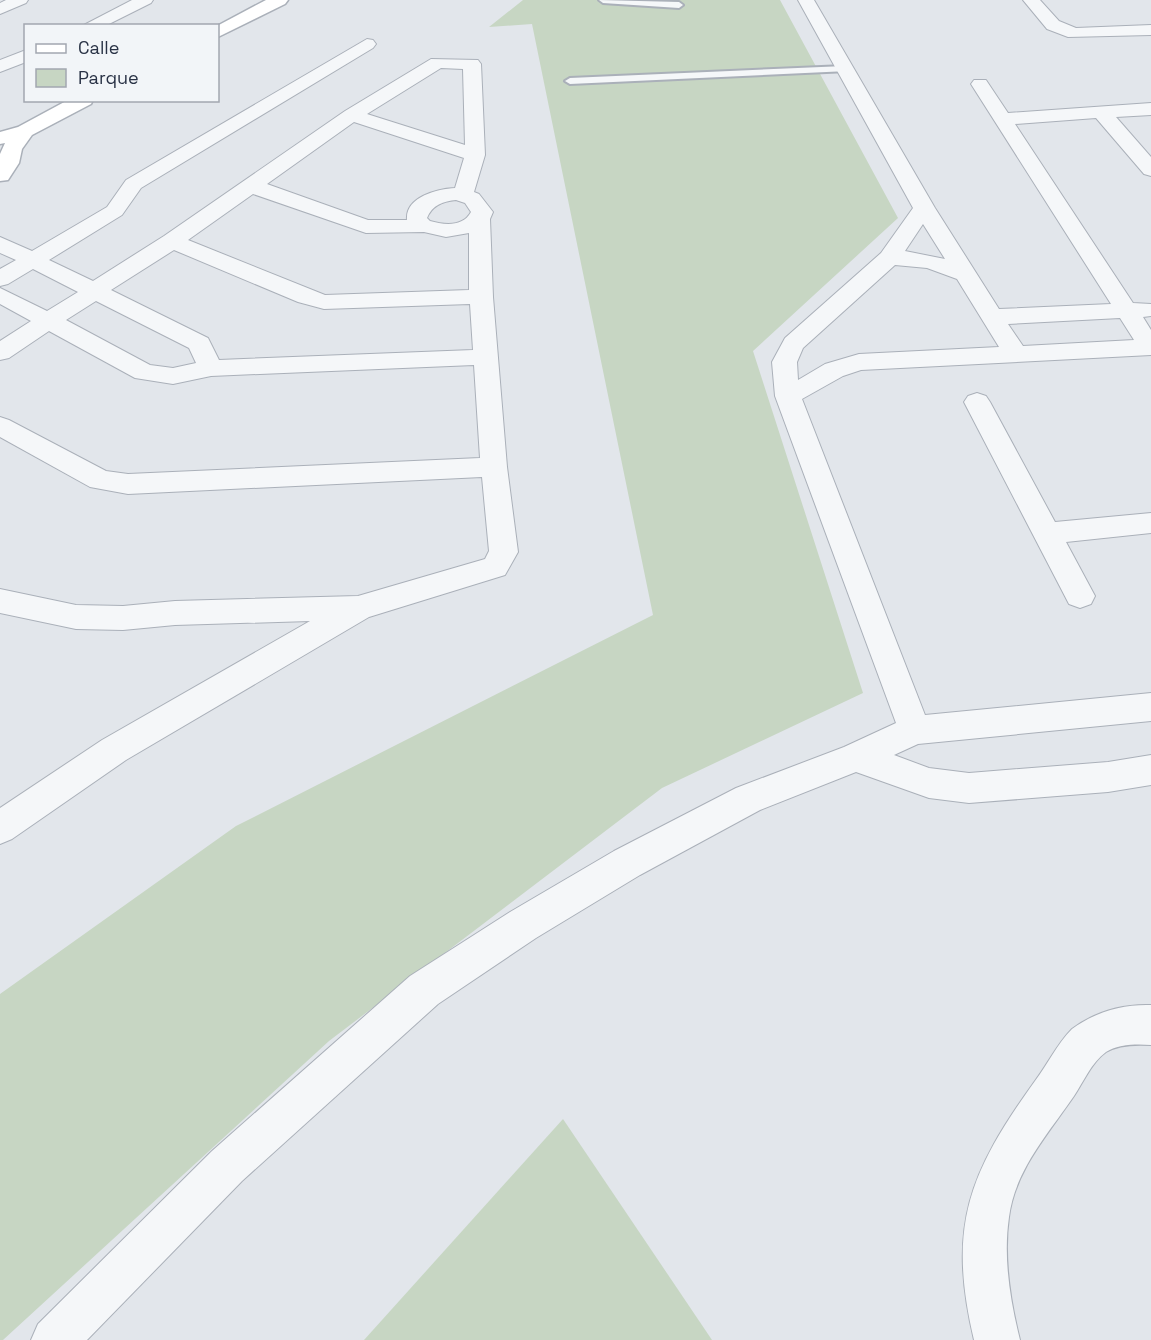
<svg xmlns="http://www.w3.org/2000/svg" width="1151" height="1340" font-family="'Space Grotesk',sans-serif">
	<style>
		.green { fill: #c7d6c3 }
		.lines { fill: none; stroke-linecap: round; stroke-linejoin: round }
		.lane-casing { stroke: #aab0b9; stroke-width: 4 }
		.street-casing { stroke: #aab0b9; stroke-width: 2 }
		.secondary-casing { stroke: #aab0b9; stroke-width: 3 }
		.lane { fill: #f5f7f9; fill-rule: evenodd }
		.street { fill: #f5f7f9; fill-rule: evenodd }
		.secondary { fill: #fff; fill-rule: evenodd }
	</style>
	<rect width="100%" height="100%" fill="#e2e6eb"/>
	<!-- green -->
	<g class="green">
		<path d="M523,0H780L898,218L753,351L863,693L662,788L329,1041L3,1340H0V994L236,826L653,615L532,24L489,27Z"/>
		<path d="M563,1119L712,1340H364Z"/>
	</g>
	<g class="lines">
		<!-- lane casing -->
		<g class="lane-casing">
			<g id="lane">
				<path d="M599,0L679,2L683,5L679,8L603,3Z"/>
				<path d="M845,66L850,69L848,71L570,84L565,81L570,78Z"/>
			</g>
		</g>
		<!-- street casing -->
		<g class="street-casing">
			<g id="street">
				<path d="M6,0H28L26,3L0,14V3Z"/>
				<path d="M132,0H153L151,3L105,26H82Z"/>
				<path d="M798,0H814L935,208L999,309L1111,304L971,84L974,80H986L1008,113L1151,103V115L1116,117L1151,157V176L1144,174L1096,118L1015,124L1133,303L1151,304V316L1143,317L1151,330V355L861,370L843,376L802,399L925,715L1151,693V721L918,744L894,755L929,768L969,773L1108,762L1151,755V785L1108,792L969,803L929,798L856,772L760,810L640,875L536,938L438,1004L242,1181L87,1340H31L38,1324L212,1151L410,976L510,912L614,851L736,788L844,747L896,723L775,396L772,362L785,338L881,253L913,208ZM923,224L945,259L905,251ZM895,265L927,268L957,279L999,347L859,354L825,364L798,380L797,362L803,348ZM1120,318L1134,340L1023,346L1008,324Z"/>
				<path d="M1023,0H1040L1059,21L1076,28L1151,25V35L1068,37L1047,29Z"/>
				<path d="M367,39L373,40L376,44L373,48L141,188L122,215L49,260L93,281L164,236L345,111L431,59L478,60L481,64L485,155L474,192L479,194L493,212L490,219L493,297L507,467L518,552L505,575L369,617L126,760L12,839L0,844V808L102,740L310,621L175,625L123,630L76,629L0,613V589L76,605L123,606L175,601L358,596L485,559L489,551L482,477L128,494L90,487L0,437V417L9,420L106,471L128,474L480,458L474,365L211,376L173,384L135,378L49,331L9,358L0,360V341L31,321L0,304V288L47,311L78,292L33,269L8,284L0,286V269L16,260L0,253V237L32,251L107,207L126,180ZM441,68L463,69L465,145L367,114ZM354,122L464,158L455,188C437,189 405,197 407,220H368L267,184ZM253,194L366,233L424,232L446,237L469,233V290L325,295L188,240ZM456,200L465,203L471,212C463,227 444,225 430,221L427,218C432,205 444,201 456,200ZM174,250L298,302L324,309L470,304L473,350L219,360L208,338L111,290ZM96,301L189,348L196,363L173,368L150,365L66,320Z"/>
				<path d="M26,50V62L0,72V60Z"/>
				<path d="M977,393L986,396L990,402L1055,522L1151,513V533L1066,542L1095,596L1091,604L1080,608L1069,604L964,402L968,396Z"/>
				<path d="M1151,1005V1045C1136,1044 1119,1044 1106,1052C1091,1063 1084,1081 1074,1096C1048,1134 1015,1170 1009,1217C1003,1258 1010,1300 1020,1340H974C947,1226 969,1173 1035,1081C1048,1064 1057,1044 1072,1029C1095,1012 1123,1004 1151,1005Z"/>
			</g>
		</g>
		<!-- secondary casing -->
		<g class="secondary-casing">
			<g id="secondary">
				<path d="M266,0H288L285,4L218,37L217,26Z"/>
				<path d="M68,100H93L91,104L32,135L22,149L19,163L8,180L0,181V154L5,143L0,144V132L18,127Z"/>
			</g>
		</g>
		<!-- lane -->
		<use href="#lane" class="lane"/>
		<!-- street -->
		<use href="#street" class="street"/>
		<!-- secondary -->
		<use href="#secondary" class="secondary"/>
	</g>
	<!-- legend -->
	<rect x="24" y="24" width="195" height="78" fill="#f2f5f8" stroke="#a2a7b0" stroke-width="1.5"/>
	<rect x="36" y="44" width="30" height="9" fill="#ffffff" stroke="#a2a7b0" stroke-width="1.5"/>
	<text x="78" y="54" font-size="18" fill="#293245">Calle</text>
	<rect x="36" y="69" width="30" height="18" fill="#c7d6c3" stroke="#a2a7b0" stroke-width="1.5"/>
	<text x="78" y="84" font-size="18" fill="#293245">Parque</text>
</svg>
